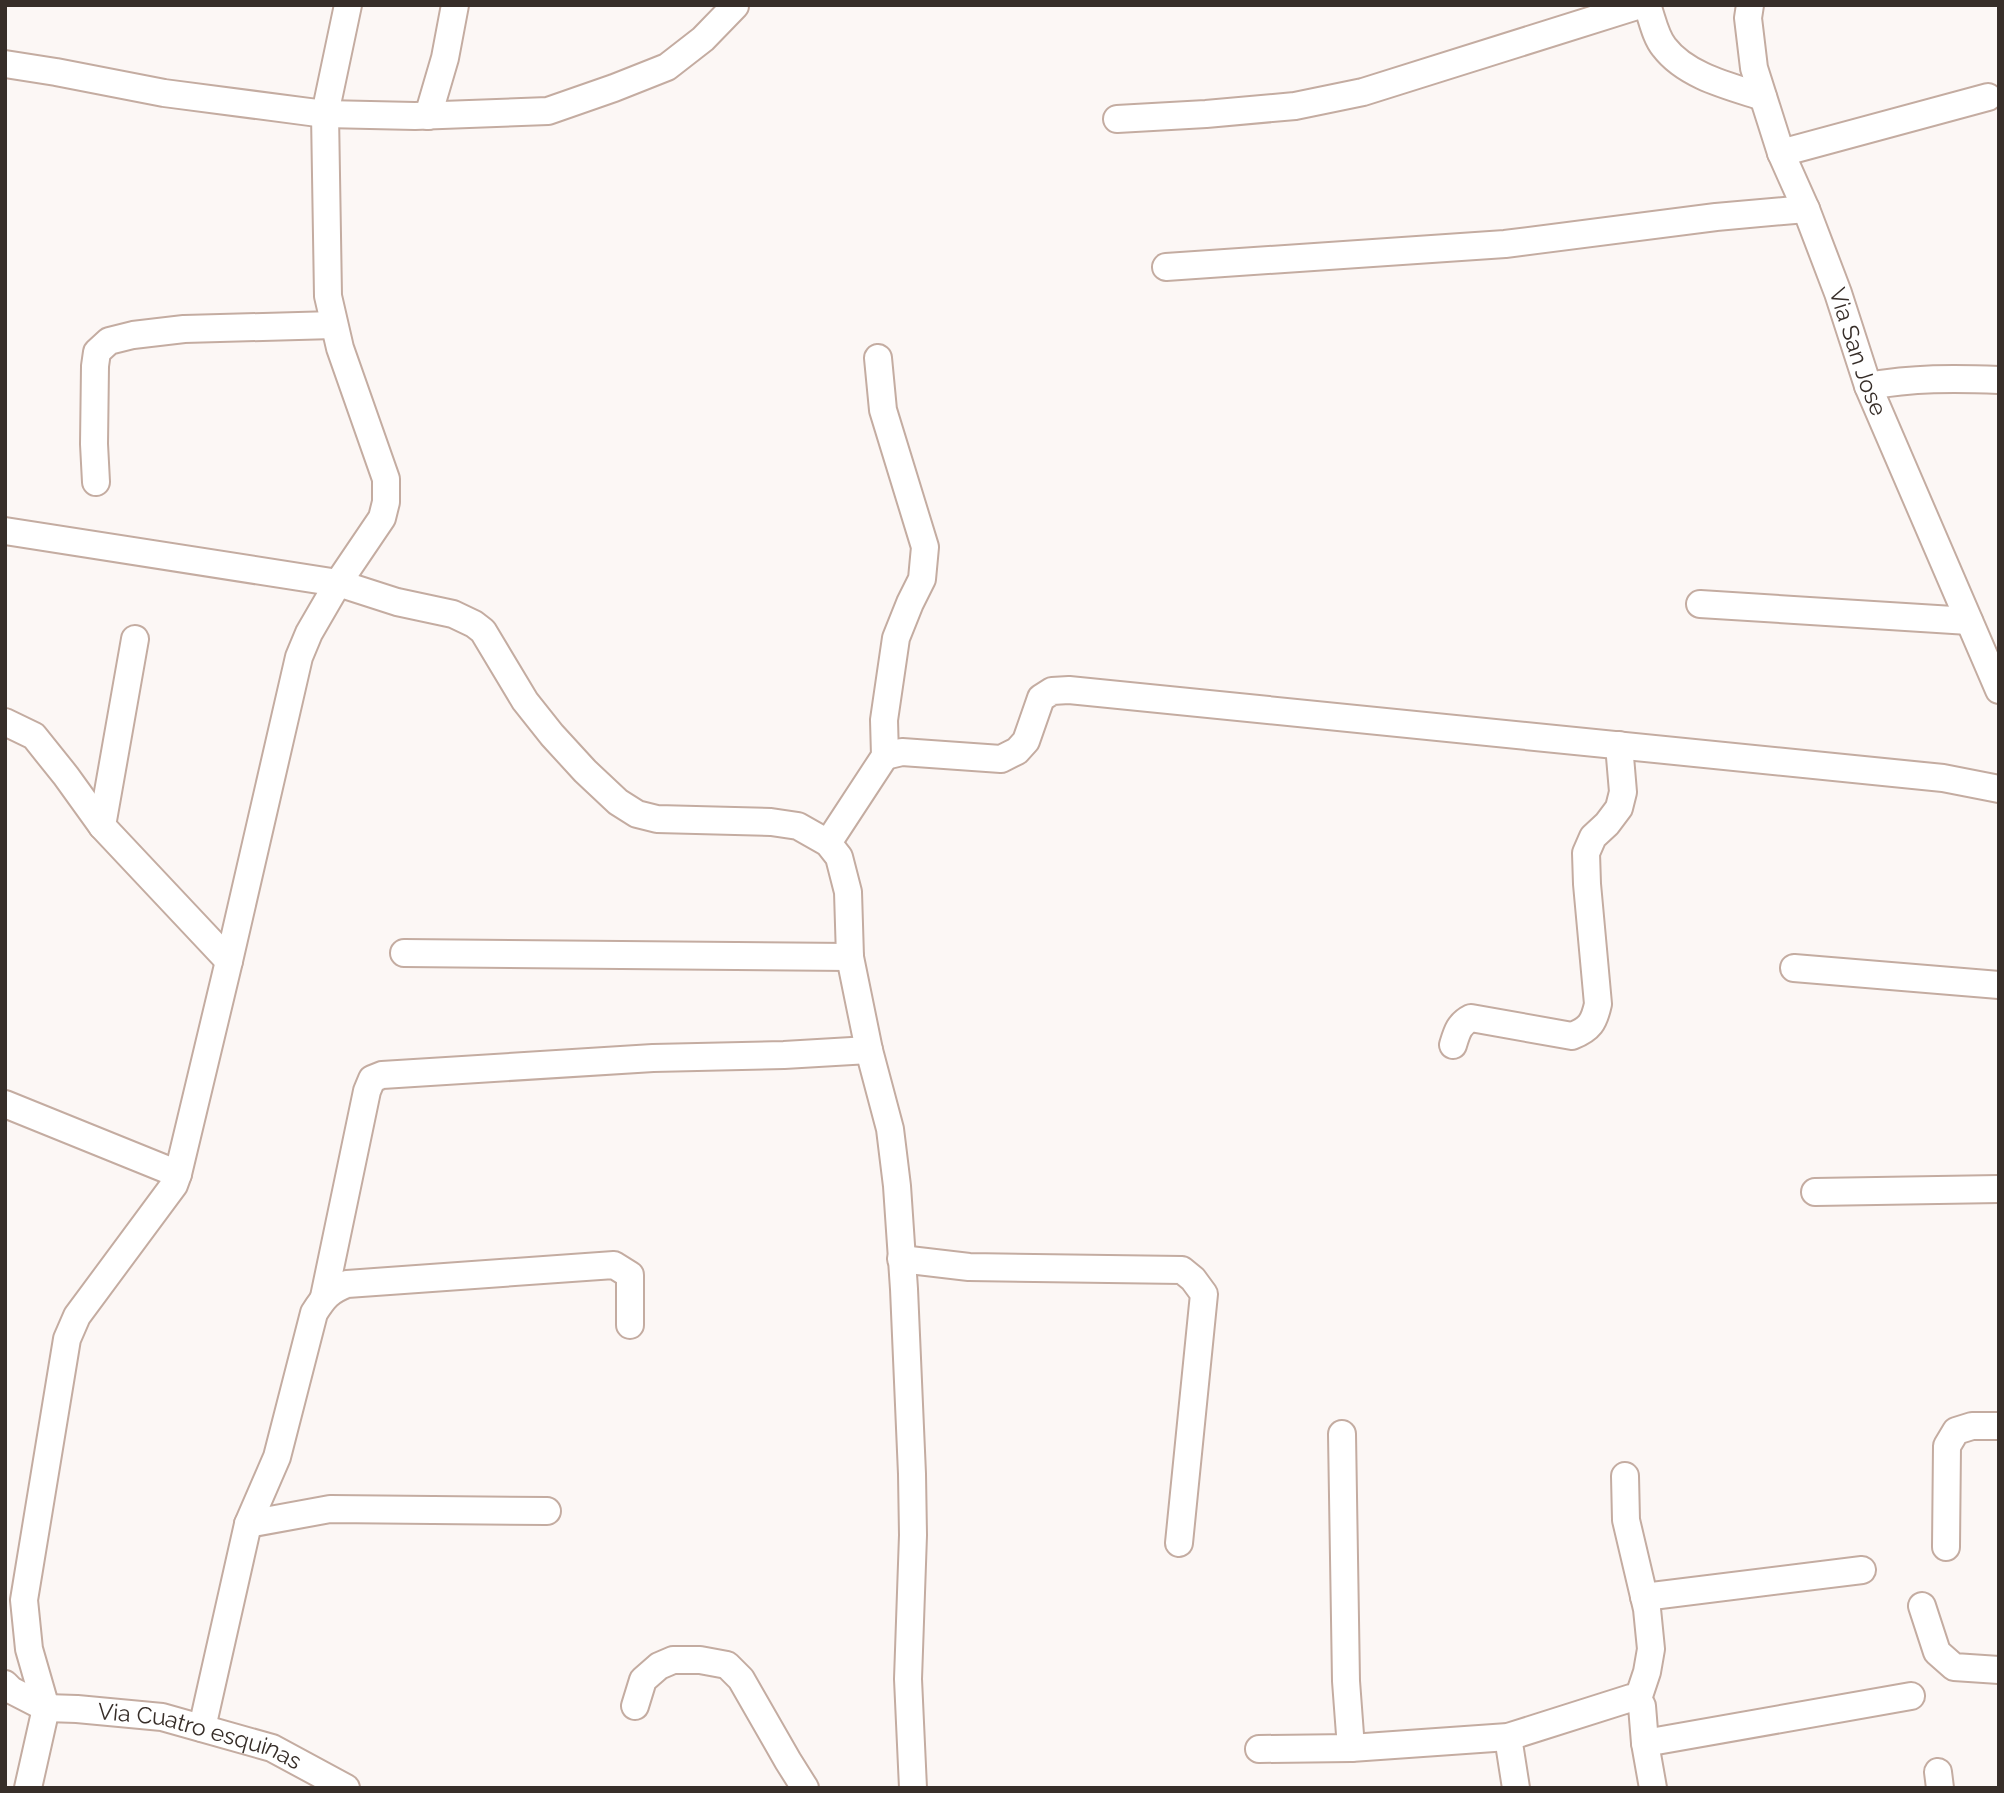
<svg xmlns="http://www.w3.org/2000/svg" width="2004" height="1793" font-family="Raleway,sans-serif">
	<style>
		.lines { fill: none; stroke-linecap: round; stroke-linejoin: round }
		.minor-casing { stroke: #c4aca1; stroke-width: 30 }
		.minor { stroke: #fff; stroke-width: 26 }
		.labels { text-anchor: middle; stroke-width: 7; stroke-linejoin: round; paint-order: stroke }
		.street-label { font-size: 23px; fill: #372e29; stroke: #fff }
	</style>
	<rect width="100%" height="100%" fill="#fcf7f5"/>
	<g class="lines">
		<!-- minor casing -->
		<g class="minor-casing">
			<g id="minor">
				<path d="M1647,5C1652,18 1655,36 1664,47C1686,76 1729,86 1763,97"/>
				<path id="s1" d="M1750,5L1748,18L1754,68L1781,153L1806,209L1838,293L1868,386L1999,690"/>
				<path d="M5,64L56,72L164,93L325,114L415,116L548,111L614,88L667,67L703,39L735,6"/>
				<path d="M428,116L445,58L455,5"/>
				<path d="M1117,119L1206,114L1295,106L1363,92L1640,5"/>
				<path d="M1781,153L1988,97"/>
				<path d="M1166,267L1505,244L1716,217L1806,209"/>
				<path d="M1868,386C1914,378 1953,378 1999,380"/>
				<path d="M96,482L94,444L95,366L97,352L109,341L133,335L184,329L334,325"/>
				<path d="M5,531L338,583L397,602L453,614L474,624L483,631L525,701L552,735L585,771L618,802L637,814L657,819L771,822L798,826L828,843L839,857L848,892L850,957L869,1050L890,1129L897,1186L904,1289L912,1474L913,1535L908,1679L913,1788"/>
				<path d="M1700,604L1969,621"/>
				<path d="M5,722L34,736L66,776L102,826L229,961"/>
				<path d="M885,756L902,752L1001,759L1017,751L1026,741L1041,698L1052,691L1069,690L1943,778L1999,789"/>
				<path d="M102,826L135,639"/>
				<path d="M828,843L885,756L884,720L896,638L910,603L922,579L925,547L883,410L878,358"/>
				<path d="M404,953L850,957"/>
				<path d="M1794,968L1999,985"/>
				<path d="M1453,1045C1457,1032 1459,1024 1471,1018L1572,1036C1590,1029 1594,1022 1598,1004L1587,884L1586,853L1593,837L1607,824L1619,808L1623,792L1619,745"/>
				<path d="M5,1104L178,1174"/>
				<path d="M1815,1192L1999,1189"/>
				<path d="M901,1259L969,1267L1182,1270L1193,1279L1204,1294L1179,1543"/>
				<path d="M324,1297L367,1091L372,1079L382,1075L653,1058L784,1055L869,1050"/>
				<path d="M1342,1434L1346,1681L1351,1748"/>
				<path d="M1625,1476L1626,1520L1647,1609L1651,1649L1647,1672L1638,1699"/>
				<path d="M248,1524L330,1509L547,1511"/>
				<path d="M1946,1547L1947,1446L1956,1431L1972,1426H1999"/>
				<path d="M1644,1597L1862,1570"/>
				<path d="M1922,1606L1937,1652L1954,1667L1999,1670"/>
				<path id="s2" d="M5,1684L11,1690L46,1708L77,1709L162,1717L272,1748L346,1788"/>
				<path d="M635,1706L643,1680L659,1666L673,1660H700L727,1665L741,1679L788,1761L805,1788"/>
				<path d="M202,1728L248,1524L277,1457L314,1313C324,1297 329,1291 347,1284L614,1265L630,1275V1325"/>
				<path d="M1508,1737L1516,1788"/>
				<path d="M1645,1743L1911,1696"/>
				<path d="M1259,1749L1351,1748L1508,1737L1631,1698L1638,1699L1642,1706L1645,1743L1653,1788"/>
				<path d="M1938,1772L1940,1788"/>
				<path d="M28,1788L46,1708L29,1649L24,1600L67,1339L77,1316L174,1185L178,1174L229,961L299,657L309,633L338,583L382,518L386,502V479L340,348L328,296L325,114L348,5"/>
			</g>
		</g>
		<!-- minor -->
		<use href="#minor" class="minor"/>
	</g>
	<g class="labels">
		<!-- street labels -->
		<g class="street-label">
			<text dy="8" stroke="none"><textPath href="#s1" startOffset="366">Via San Jose</textPath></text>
			<text dy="8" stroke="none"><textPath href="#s2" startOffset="205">Via Cuatro esquinas</textPath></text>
		</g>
	</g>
	<!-- border -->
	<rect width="2004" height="1793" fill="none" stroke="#372e29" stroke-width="14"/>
</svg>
